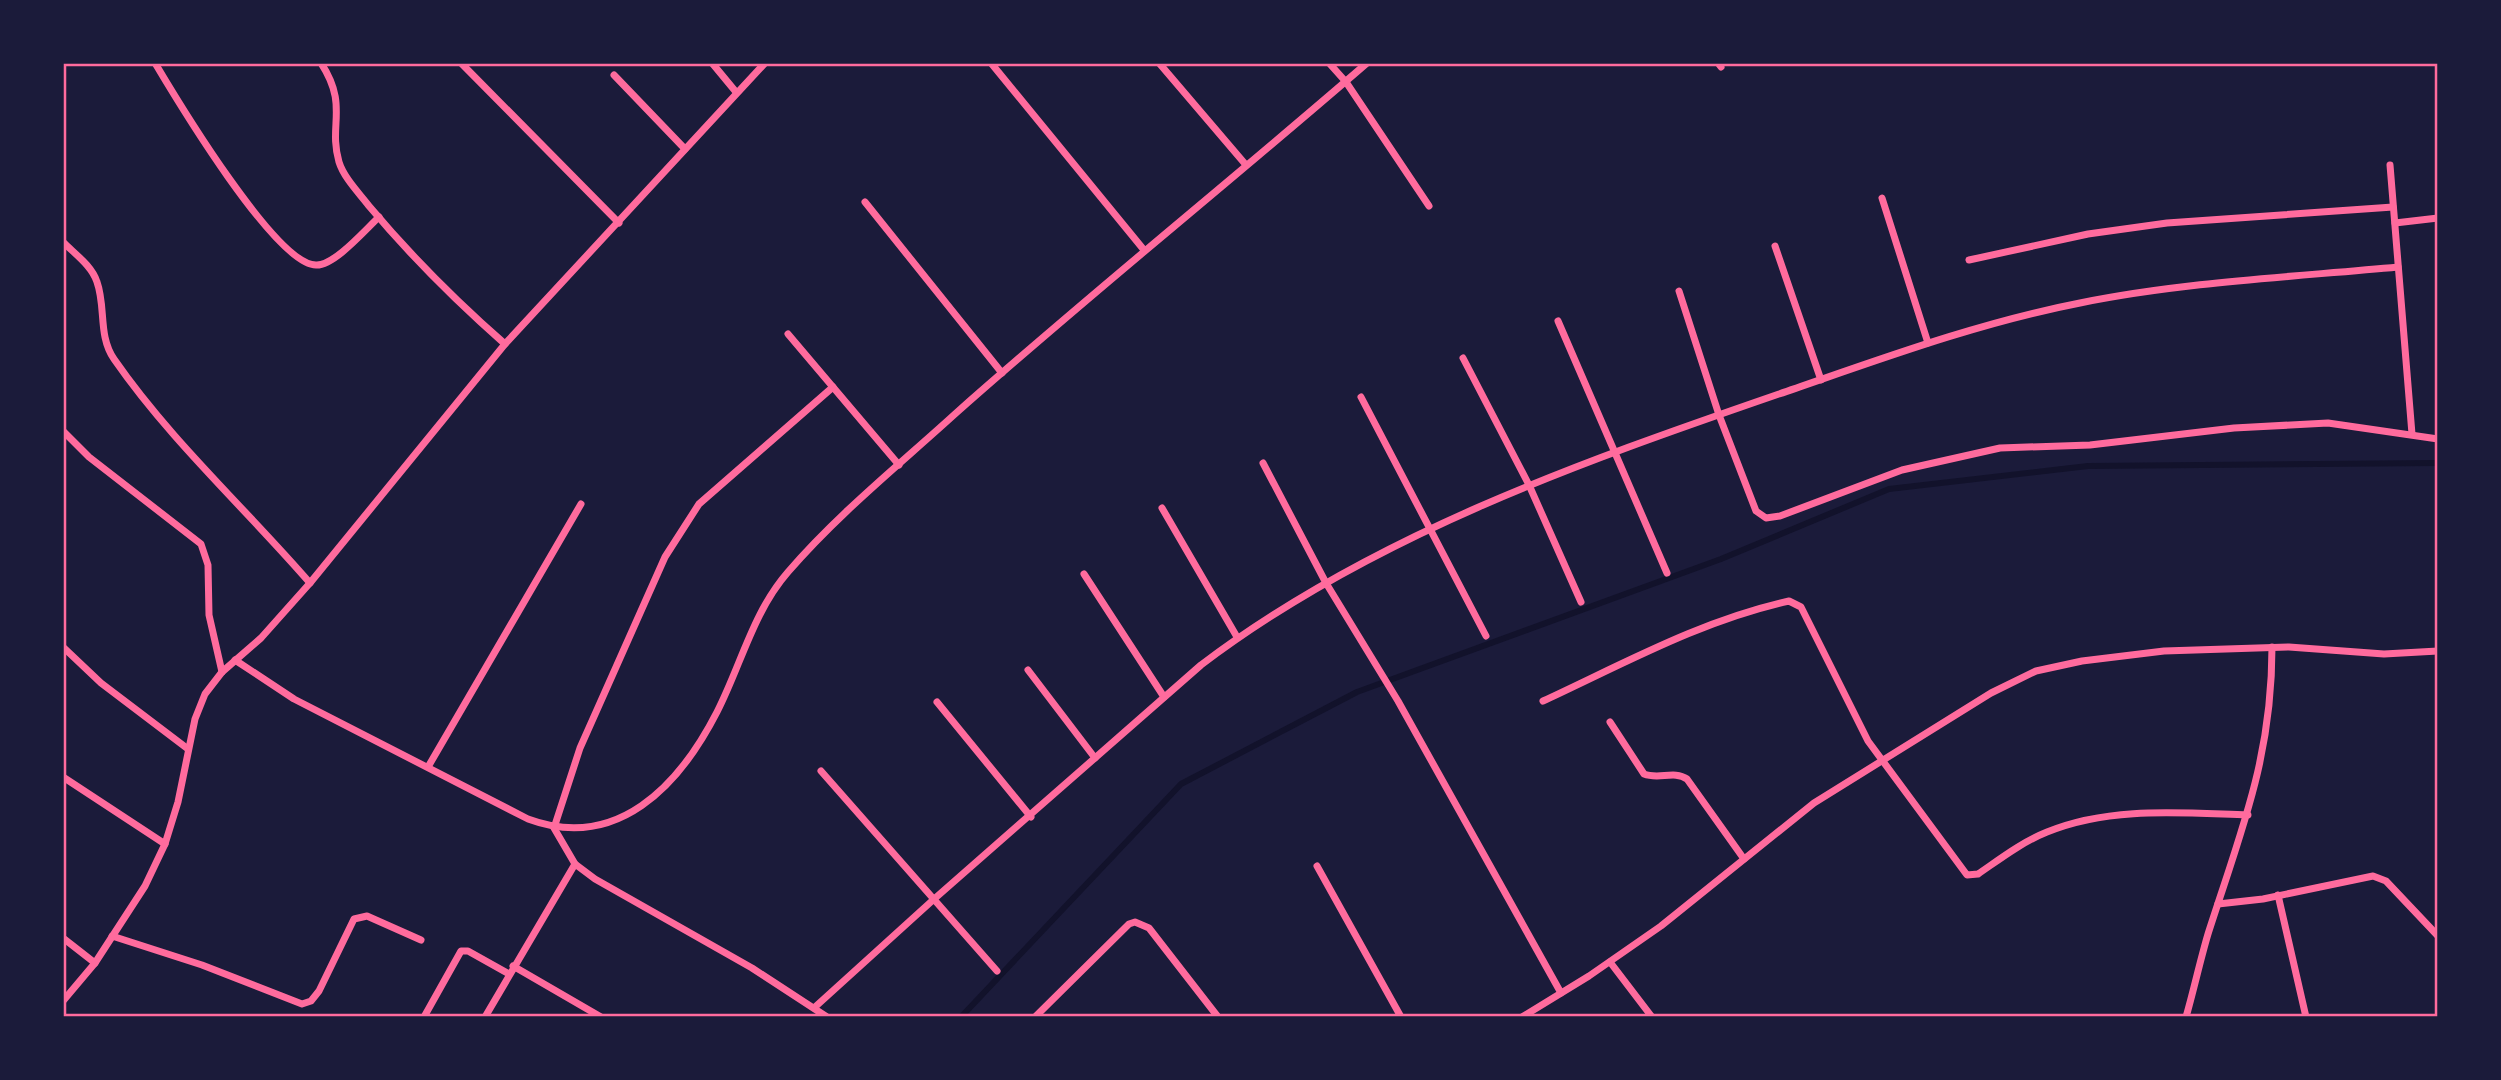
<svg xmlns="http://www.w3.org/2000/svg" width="2501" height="1080" font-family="'Source Sans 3',sans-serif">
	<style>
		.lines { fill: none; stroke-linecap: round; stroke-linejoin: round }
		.stream { stroke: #12122b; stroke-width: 6 }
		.minor { stroke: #ff6b9d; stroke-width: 7 }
		.neatline { fill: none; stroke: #ff6b9d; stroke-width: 2.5 }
	</style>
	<rect width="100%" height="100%" fill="#1b1b3a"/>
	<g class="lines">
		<!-- stream -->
		<path class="stream" d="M961,1017L1181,784L1357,692L1721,559L1889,489L2088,466L2438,463"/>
		<!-- minor -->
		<g class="minor">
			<path d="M155,63C177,100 276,265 316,265C334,266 365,230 379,217"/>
			<path d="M321,63C349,106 328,124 339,162C344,178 359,193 369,206C411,256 456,301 505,344"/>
			<path d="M461,63L619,223"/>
			<path d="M712,63L736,92"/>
			<path d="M991,63L1144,250"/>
			<path d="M1159,63L1246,165"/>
			<path d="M1329,63L1346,82L1429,206"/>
			<path d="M1718,63L1721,67"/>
			<path d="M614,75L685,149"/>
			<path d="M2390,165L2412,434"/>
			<path d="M1882,198L1928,343"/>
			<path d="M865,202L1002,373"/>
			<path d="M2395,223L2438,218"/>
			<path d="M63,242C75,254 92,266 97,282C106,307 98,336 114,359C170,440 246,509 310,583"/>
			<path d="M1775,246L1821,380"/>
			<path d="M1969,260L2088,234L2167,223L2393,207"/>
			<path d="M1679,291L1719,415L1756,511L1766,518L1780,516L1902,470L2000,448L2090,445L2234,428L2328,423L2438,439"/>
			<path d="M1558,321L1667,573"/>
			<path d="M788,334L899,465"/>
			<path d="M1463,358L1529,485L1581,602"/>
			<path d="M1361,397L1486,636"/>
			<path d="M63,431L89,457L201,544L208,565L209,615L222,672"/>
			<path d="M1263,463L1326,583L1398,701L1561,993"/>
			<path d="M1162,508L1237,637"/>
			<path d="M1084,574L1164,697"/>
			<path d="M63,647L101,683L188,749"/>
			<path d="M235,660L294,699L528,819C617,852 679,786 717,712C741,665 753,612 788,572C838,514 899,465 955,414C1090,294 1231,181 1367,63"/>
			<path d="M1028,670L1095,758"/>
			<path d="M1543,701C1623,664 1702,620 1789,601L1801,607L1868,741L1967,875L1978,874C2000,859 2022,842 2047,832C2110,806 2182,813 2248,815"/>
			<path d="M937,702L1031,817"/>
			<path d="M1610,722L1644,774C1659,780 1674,770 1687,779L1744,859"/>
			<path d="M428,767L581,504"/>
			<path d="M821,771L997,971"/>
			<path d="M63,777L165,844"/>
			<path d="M1317,866L1401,1017"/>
			<path d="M2278,895L2306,1017"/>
			<path d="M2218,904L2263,899L2373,876L2386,881L2438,936"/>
			<path d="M112,936L202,965L302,1004L311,1001L319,991L354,919L367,916L421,940"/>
			<path d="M63,938L95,963"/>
			<path d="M1610,962L1652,1017"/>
			<path d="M513,966L601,1017"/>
			<path d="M63,1001L95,963L145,886L165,844L178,802L195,719L205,694L222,672L261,638L310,583L505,344L765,63"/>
			<path d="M815,1007L933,900L1201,665C1371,536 1579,463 1779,394C1878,360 1977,323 2080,303C2184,282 2292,277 2398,267"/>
			<path d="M424,1017L461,951H468L509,974"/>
			<path d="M485,1017L575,864"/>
			<path d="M827,1017L752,968L595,879L575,864L554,828L580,748L665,557L699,504L833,387"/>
			<path d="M1035,1017L1129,924L1135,922L1149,928L1218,1017"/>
			<path d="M1522,1017L1589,976L1661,926L1814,803L1991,693L2036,671L2082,661L2164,651L2289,647L2384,654L2438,651"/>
			<path d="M2186,1017C2194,989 2200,961 2208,934C2241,831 2272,758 2272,647"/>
		</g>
	</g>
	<!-- border -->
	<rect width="2501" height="1080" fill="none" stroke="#1b1b3a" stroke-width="130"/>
	<rect x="65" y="65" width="2371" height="950" class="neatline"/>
</svg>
